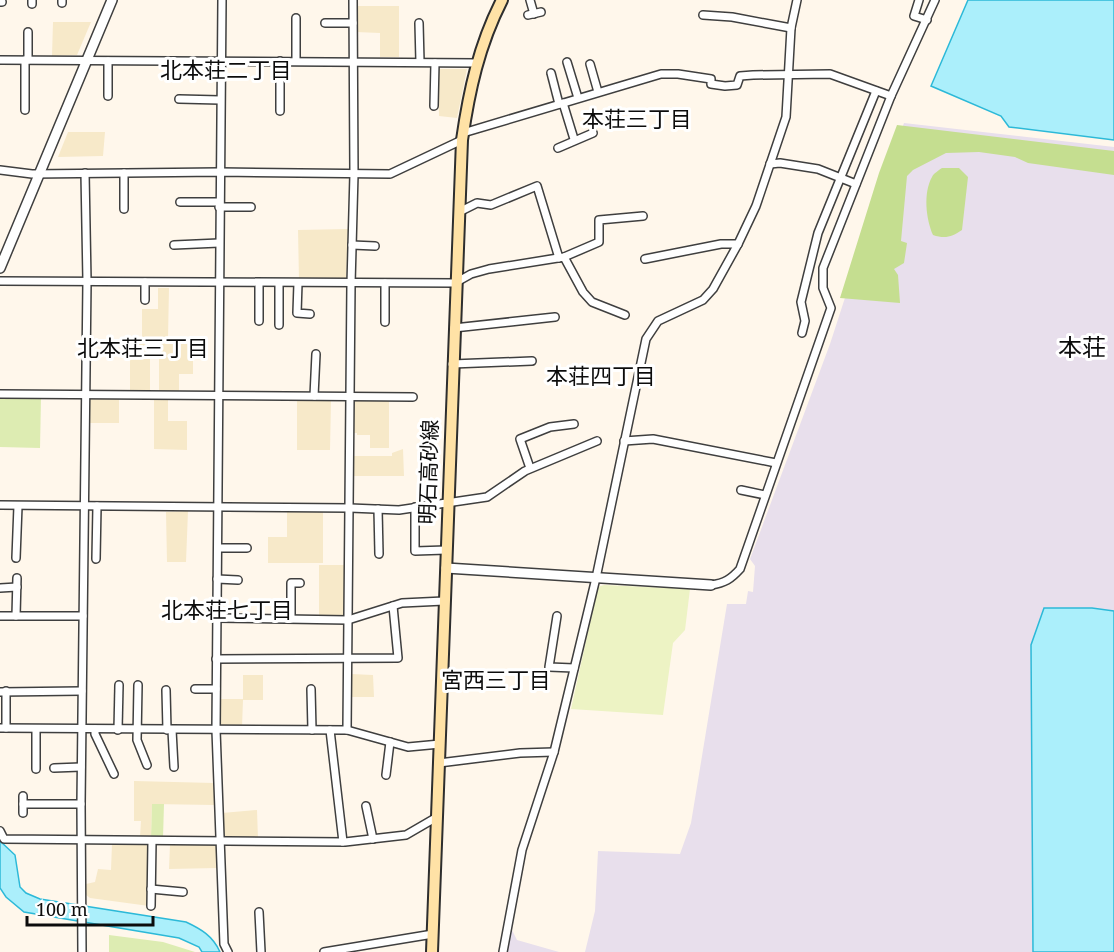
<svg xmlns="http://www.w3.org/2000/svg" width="1114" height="952" font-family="'Noto Serif','Noto Sans JP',serif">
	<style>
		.industrial { fill: #e8dfec }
		.farmland { fill: #f7e9c9 }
		.green { fill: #ddecb2 }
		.forest { fill: #c5de90 }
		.pitch { fill: #edf3c4 }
		.water { fill: #abeffb; stroke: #2cb9d8; stroke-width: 1.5 }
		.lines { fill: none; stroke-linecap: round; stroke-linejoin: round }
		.minor-casing { stroke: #3f3f3f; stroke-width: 10 }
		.tertiary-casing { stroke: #3f3f3f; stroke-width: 12 }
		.secondary-casing { stroke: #2e2e2e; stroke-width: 14 }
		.minor { stroke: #fff; stroke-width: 7 }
		.tertiary { stroke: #fff; stroke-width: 9 }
		.secondary { stroke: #ffe2a6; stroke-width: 10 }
		.labels { text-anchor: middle; stroke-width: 6; stroke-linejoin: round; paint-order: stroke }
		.street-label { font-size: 21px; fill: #0c0c0c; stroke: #fff }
		.neighbourhood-label { font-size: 22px; fill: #0c0c0c; stroke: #fff }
		.quarter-label { font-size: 24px; fill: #0c0c0c; stroke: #fff }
	</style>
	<rect width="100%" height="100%" fill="#fff7eb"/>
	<!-- industrial -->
	<g class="industrial">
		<path d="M904,123L1114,147V611L1092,608H1044L1031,645L1033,952H585L595,911L598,851L680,854L691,823L727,604H746L748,591L753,592L755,566L750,559L830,344L877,199Z"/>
		<path d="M511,928L517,940L559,952H506Z"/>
	</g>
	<!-- farmland -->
	<g class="farmland">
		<path d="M356,6H399V57H380V33L356,32Z"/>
		<path d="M53,22H91L77,55L52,56Z"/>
		<path d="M438,69H467L457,118L439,116Z"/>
		<path d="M68,132H105L103,156L58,157Z"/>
		<path d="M348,229L346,280H299L298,230Z"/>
		<path d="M158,288H169L168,338H142V309H158Z"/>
		<path d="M130,340L150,341V391H130Z"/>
		<path d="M159,340L193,341V374H179V391H159Z"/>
		<rect x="88" y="399" width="31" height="24"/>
		<path d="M154,400H168V421H187V450L154,449Z"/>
		<path d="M297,400H331L330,450H297Z"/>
		<path d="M353,401H389V448H370V435H357V433H353Z"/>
		<path d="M403,449L404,476H353V456H392V453Z"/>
		<path d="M188,511L186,562H167L166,512Z"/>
		<path d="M287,511L323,512V563H268V537H287Z"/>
		<path d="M319,565H346L344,616L319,615Z"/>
		<path d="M351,674L373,675L374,697H350Z"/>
		<path d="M243,675H263V700H243L242,727H220L218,724V699H243Z"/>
		<path d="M134,781L214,783V805L152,804L151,838L140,837L141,821H134Z"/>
		<path d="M257,810L258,839H226L222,836V813Z"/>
		<path d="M112,844L149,845V906L90,898L85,894L86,884L95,882L98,869L111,870Z"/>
		<path d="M170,845H215L217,848V868L169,869Z"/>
	</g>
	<!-- green -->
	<g class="green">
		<path d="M41,397L40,448L0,447V398Z"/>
		<path d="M152,804H164L163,838H151Z"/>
		<path d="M109,935L163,942L195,952H109Z"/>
	</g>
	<!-- forest -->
	<g class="forest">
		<path d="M897,125L1114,151V175L1028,163L1015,157L979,152L946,153L913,170L907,176L901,241L907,243L904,263L894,269L898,275L900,303L840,298L879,173Z"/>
		<path d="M942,168H959L968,177L962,230C952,237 945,239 933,235C926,219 923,193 932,177C933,174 939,170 942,168Z"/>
	</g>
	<!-- pitch -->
	<path class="pitch" d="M604,585L690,589L685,630L673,643L663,715L571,709L598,587Z"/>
	<!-- water -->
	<g class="water">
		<path d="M968,0H1114V140L1009,127L1001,116L931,86Z"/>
		<path d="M1044,608H1092L1114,611V952H1033L1031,645Z"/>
		<path d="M0,841L15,855L20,887L26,893L40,899L186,922C201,929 213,936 220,952H202L199,947L179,938L24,912L6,897L0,888Z"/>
	</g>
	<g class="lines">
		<!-- minor casing -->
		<g class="minor-casing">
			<g id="minor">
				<path d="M32,0V4"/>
				<path d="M222,0L216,730L224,944L228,952"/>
				<path d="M530,0L534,14"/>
				<path d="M919,0L914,16L927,20"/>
				<path d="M0,2H2"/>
				<path d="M62,3V0"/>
				<path d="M528,15L541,12"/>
				<path d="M703,15L732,17L791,28"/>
				<path d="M325,23H353"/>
				<path d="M419,23L420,62"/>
				<path d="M0,60L476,63"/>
				<path d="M25,60V110"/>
				<path d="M28,60V32"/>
				<path d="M280,61V111"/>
				<path d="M296,61V18"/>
				<path d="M567,62L578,98"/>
				<path d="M590,64L598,92"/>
				<path d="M551,73L559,104"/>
				<path d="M108,96V61"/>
				<path d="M179,99L220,100"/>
				<path d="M563,103L574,139"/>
				<path d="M434,106L435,63"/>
				<path d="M463,133L661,74H678L711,79V84L725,86L737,85L740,76L753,75L830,74L891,96"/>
				<path d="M558,148L593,133"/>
				<path d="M770,164L780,163L818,169L856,184"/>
				<path d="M0,170L32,174L220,172L390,174L462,140"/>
				<path d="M180,202H219"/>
				<path d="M219,207H251"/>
				<path d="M124,209V173"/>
				<path d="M459,212L477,203L491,205L537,186L559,258"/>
				<path d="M174,245L219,243"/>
				<path d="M352,245L375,246"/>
				<path d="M564,257L583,292L592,302L625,315"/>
				<path d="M645,259L721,244H738"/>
				<path d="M0,281L455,283L471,274L489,269L564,257L599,242V220L643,216"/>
				<path d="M279,283V325"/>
				<path d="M298,283L297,313L310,314"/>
				<path d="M385,283V322"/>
				<path d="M145,300V282"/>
				<path d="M259,321V283"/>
				<path d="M454,328L555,317"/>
				<path d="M802,333L805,321L801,302L818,233L876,91"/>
				<path d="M452,364L532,361"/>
				<path d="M0,394L413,397"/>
				<path d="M314,396L316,354"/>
				<path d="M624,441L653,439L776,463"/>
				<path d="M530,468L520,439L550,427L574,424"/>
				<path d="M741,490L765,495"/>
				<path d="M0,505L350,508L399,510L487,497L525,471L597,441"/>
				<path d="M415,507V551L446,550"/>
				<path d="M378,509L379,554"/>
				<path d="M218,548H247"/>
				<path d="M16,558L18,506"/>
				<path d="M96,559L97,506"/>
				<path d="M217,579L238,580"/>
				<path d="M711,585C725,583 731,579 740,569L831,308L823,288V268L891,96L935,0"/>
				<path d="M0,588L17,587"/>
				<path d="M0,616H83"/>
				<path d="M16,616L17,578"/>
				<path d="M557,616L549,667L574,668"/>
				<path d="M217,618L348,620L402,603L444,601"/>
				<path d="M291,619V583H300"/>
				<path d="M216,659L398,658L393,606"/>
				<path d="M138,685L137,740L147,765"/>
				<path d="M195,689H216"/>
				<path d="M311,689L312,730"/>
				<path d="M166,690L167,730"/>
				<path d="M0,692L82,691"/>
				<path d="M0,728L347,730L408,747L440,744"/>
				<path d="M6,728V691"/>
				<path d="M95,729V734L114,774"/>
				<path d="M118,730L119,685"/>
				<path d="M172,730L174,767"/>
				<path d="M330,730L343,842"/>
				<path d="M347,730L351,284L354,174L353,0"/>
				<path d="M439,763L520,753L554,752"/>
				<path d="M54,768L81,767"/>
				<path d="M36,769V729"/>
				<path d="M386,775L390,742"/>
				<path d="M23,804H81"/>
				<path d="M366,806L373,839"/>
				<path d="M23,813V796"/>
				<path d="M0,831L4,839L345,842L406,835L437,817"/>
				<path d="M151,889L183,892"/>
				<path d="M151,906L152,841"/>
				<path d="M259,912L261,952"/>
				<path d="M82,952L81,804L87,281L85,173"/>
				<path d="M324,952L433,934"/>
				<path d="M503,952L522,850L554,752L596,578L646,339L658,321L703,300L713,289L738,244L756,206L786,117L791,28L797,0"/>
			</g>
		</g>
		<!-- tertiary casing -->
		<g class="tertiary-casing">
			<g id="tertiary">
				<path d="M0,268L112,0"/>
				<path d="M446,568L711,585"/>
			</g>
		</g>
		<!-- secondary casing -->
		<g class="secondary-casing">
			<path id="secondary" d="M432,952L462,140C469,91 479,45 502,0"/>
		</g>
		<!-- minor -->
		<use href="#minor" class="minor"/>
		<!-- tertiary -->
		<use href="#tertiary" class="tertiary"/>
		<!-- secondary -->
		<use href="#secondary" class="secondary"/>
	</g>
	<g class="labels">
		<!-- street labels -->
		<g class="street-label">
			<text transform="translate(429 472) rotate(-88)" y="7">明石高砂線</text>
		</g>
		<!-- neighbourhood labels -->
		<g class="neighbourhood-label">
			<text x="226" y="78">北本荘二丁目</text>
			<text x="637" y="127">本荘三丁目</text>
			<text x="143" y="356">北本荘三丁目</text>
			<text x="601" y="384">本荘四丁目</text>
			<text x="227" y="618">北本荘七丁目</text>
			<text x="496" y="688">宮西三丁目</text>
		</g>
		<!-- quarter labels -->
		<g class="quarter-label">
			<text x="1082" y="356">本荘</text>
		</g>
	</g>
	<!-- scale -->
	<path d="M27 916v9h126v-9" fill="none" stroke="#0c0c0c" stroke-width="3"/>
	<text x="36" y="916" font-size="18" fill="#0c0c0c" stroke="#ffffff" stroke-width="4.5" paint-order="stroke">100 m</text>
</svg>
